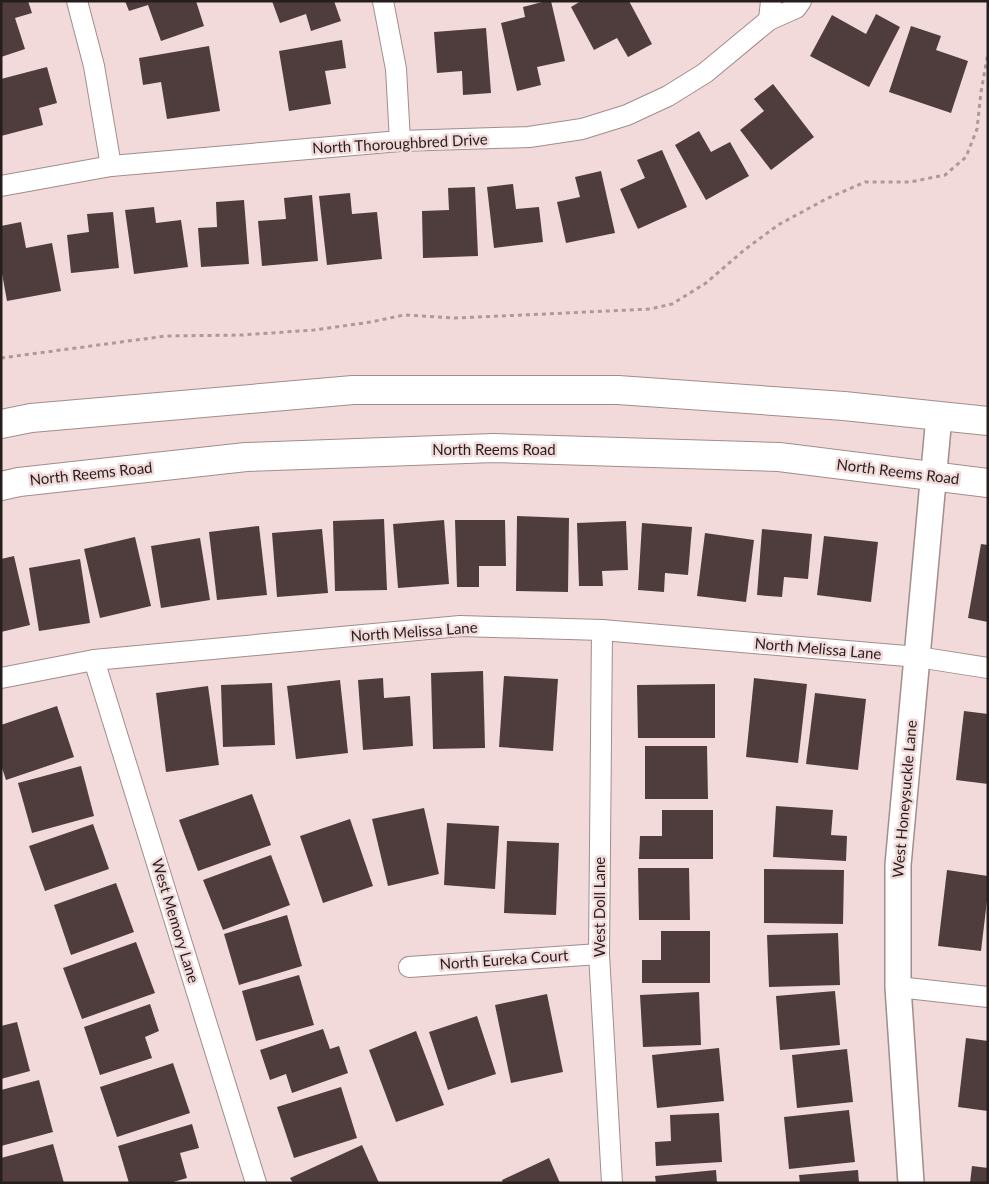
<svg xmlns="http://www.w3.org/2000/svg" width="989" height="1184" font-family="Lato,sans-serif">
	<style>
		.building { fill: #4f3c3c }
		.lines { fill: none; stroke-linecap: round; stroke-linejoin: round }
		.minor-casing { stroke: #a28c8c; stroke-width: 22 }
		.tertiary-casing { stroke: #a28c8c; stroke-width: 28 }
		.secondary-casing { stroke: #a28c8c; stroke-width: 30 }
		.path { stroke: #ac9999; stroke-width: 3; stroke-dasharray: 4 4; stroke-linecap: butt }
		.minor { stroke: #fff; stroke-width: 20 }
		.tertiary { stroke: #fff; stroke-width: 25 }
		.secondary { stroke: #fff; stroke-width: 28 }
		.labels { text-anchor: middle; stroke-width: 5; stroke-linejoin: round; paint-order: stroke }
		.street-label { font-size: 15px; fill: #261d1d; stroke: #f2dada }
	</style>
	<rect width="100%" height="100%" fill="#f2dada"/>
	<!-- building -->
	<g class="building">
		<path d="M1,1H28L32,13L15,18L25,49L1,57Z"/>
		<path d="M125,1H196L204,26L161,41L148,5L129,11Z"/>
		<path d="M272,1H334L341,21L311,31L306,14L280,23Z"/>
		<path d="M546,1H551L565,61L537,67L541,85L517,91L501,23L525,17L523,7Z"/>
		<path d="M581,1H629L652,44L628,57L617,38L594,50L571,7Z"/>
		<path d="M876,14L900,27L869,87L810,56L832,15L866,34Z"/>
		<path d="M911,26L941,36L936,50L968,61L951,113L889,92Z"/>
		<path d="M486,28L491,93L463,95L462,71L437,73L434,32Z"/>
		<path d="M342,40L346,68L325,71L331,104L289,111L279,51Z"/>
		<path d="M209,46L220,111L167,119L161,82L143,85L139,58Z"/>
		<path d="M47,67L57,103L39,108L43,125L1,136V79Z"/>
		<path d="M773,84L814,137L771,170L740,130L764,111L754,99Z"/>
		<path d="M699,131L711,152L730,142L749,176L706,200L675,145Z"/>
		<path d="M662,150L687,207L638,229L620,189L645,178L637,160Z"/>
		<path d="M601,171L615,233L566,243L557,202L580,197L575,177Z"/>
		<path d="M513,184L516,209L539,207L543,242L494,248L487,187Z"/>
		<path d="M475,187L478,256L423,258L422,211L449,210L448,188Z"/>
		<path d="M350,193L352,214L377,212L382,259L327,265L319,196Z"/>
		<path d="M312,195L318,261L262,266L258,221L286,219L284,198Z"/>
		<path d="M244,200L249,264L201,267L198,228L217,227L216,202Z"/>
		<path d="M154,207L156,223L181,220L188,267L134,274L125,210Z"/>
		<path d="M113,212L119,268L71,273L67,235L89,232L87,214Z"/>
		<path d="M21,222L26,248L52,243L61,291L7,301L1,268V226Z"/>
		<path d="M517,516L569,518L568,592L516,591Z"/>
		<path d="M384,519L387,590L335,591L333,521Z"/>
		<path d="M444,520L449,584L398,588L393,524Z"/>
		<path d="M455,520H505L506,566H479V587H457Z"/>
		<path d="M626,521L628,570L602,571L603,586H579L577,523Z"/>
		<path d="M642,523L692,527L688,575L665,573L664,592L638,590Z"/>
		<path d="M259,526L267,595L217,600L209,532Z"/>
		<path d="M322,529L328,593L277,597L272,533Z"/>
		<path d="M762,529L812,534L808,579L784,577L782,597L757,595Z"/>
		<path d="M705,533L754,540L746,602L697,596Z"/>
		<path d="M824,536L878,542L871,602L817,595Z"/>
		<path d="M135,537L151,606L100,618L84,549Z"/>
		<path d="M200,538L210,600L161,608L151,546Z"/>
		<path d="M981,544L988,545V622L968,618Z"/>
		<path d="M14,556L30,625L1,632V559Z"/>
		<path d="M80,559L90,623L39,631L29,568Z"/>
		<path d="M483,671L485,748L433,749L431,673Z"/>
		<path d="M504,676L558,679L553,751L499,747Z"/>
		<path d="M383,678L384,698L410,696L413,746L363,750L358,680Z"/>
		<path d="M754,678L807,684L798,763L746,757Z"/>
		<path d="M340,680L348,753L296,759L287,686Z"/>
		<path d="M272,683L275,745L223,747L221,685Z"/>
		<path d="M715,684V738H638L637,685Z"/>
		<path d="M208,686L219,765L166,772L156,693Z"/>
		<path d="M815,693L866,699L858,770L806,764Z"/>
		<path d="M57,706L74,757L6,780L1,765V725Z"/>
		<path d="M964,711L988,714V784L956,780Z"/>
		<path d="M645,746H707L708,799H645Z"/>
		<path d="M81,766L94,816L32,833L18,783Z"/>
		<path d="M252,794L271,845L198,871L179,820Z"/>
		<path d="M776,806L833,810L831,835L847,836L846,861L773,857Z"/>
		<path d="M424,808L439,874L388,886L372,819Z"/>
		<path d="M662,810H713V859H639L640,836H662Z"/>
		<path d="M350,819L373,886L323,903L300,836Z"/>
		<path d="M447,823L499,826L495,889L444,885Z"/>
		<path d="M93,824L109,869L45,891L29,846Z"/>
		<path d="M507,841L559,843L556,915L504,913Z"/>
		<path d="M271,855L290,905L223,930L203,880Z"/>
		<path d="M638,868H689L690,920H639Z"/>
		<path d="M764,869L844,870L843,924L764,923Z"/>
		<path d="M947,870L988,876V892L981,951L938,946Z"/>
		<path d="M116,883L134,932L71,955L54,905Z"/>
		<path d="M287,915L302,966L239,985L224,934Z"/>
		<path d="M661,931H710V983H642V960H661Z"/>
		<path d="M838,933L840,985L769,987L767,935Z"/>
		<path d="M136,942L155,993L82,1019L63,968Z"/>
		<path d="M299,975L314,1025L256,1041L242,991Z"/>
		<path d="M835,991L840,1045L780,1050L776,996Z"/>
		<path d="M699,992L701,1045L643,1047L640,995Z"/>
		<path d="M547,994L563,1072L511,1083L495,1005Z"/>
		<path d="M150,1004L159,1031L145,1037L152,1058L100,1075L84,1027Z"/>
		<path d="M477,1016L496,1074L448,1090L429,1032Z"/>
		<path d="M17,1022L30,1071L1,1079V1026Z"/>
		<path d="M323,1029L330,1049L339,1046L348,1073L292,1093L286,1074L270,1080L260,1050Z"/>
		<path d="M416,1031L444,1105L396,1122L369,1050Z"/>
		<path d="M966,1038L988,1041V1111L958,1107Z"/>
		<path d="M719,1048L724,1101L657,1108L652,1055Z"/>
		<path d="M847,1049L853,1102L797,1108L792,1055Z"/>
		<path d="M173,1063L190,1113L117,1137L100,1087Z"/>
		<path d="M39,1080L53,1132L1,1146V1090Z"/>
		<path d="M341,1087L357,1138L294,1158L277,1107Z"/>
		<path d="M849,1110L855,1162L789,1169L784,1117Z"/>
		<path d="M719,1113L722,1162L656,1166L655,1142L671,1141L670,1115Z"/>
		<path d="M192,1124L199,1148L180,1153L187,1178L170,1183H129L118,1146Z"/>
		<path d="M53,1144L64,1183H1V1158Z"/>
		<path d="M362,1145L379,1183H293L290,1178Z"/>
		<path d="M549,1158L560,1183H503L502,1180Z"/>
		<path d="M972,1166L988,1168V1183H970Z"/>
		<path d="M716,1170L717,1183H656L655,1176Z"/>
		<path d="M858,1170L859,1183H800L799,1175Z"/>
	</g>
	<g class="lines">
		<!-- minor casing -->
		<g class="minor-casing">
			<g id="minor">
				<path d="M77,1L94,66L111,166"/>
				<path d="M383,1L396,69L400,141"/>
				<path d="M771,1L769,20L796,8L801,1"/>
				<path d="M1,186L111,166L400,141L529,137L582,129L627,115L668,96L705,73L769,20"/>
				<path d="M602,630L599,954L612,1183"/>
				<path d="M94,660L256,1183"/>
				<path d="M1,678L94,660L460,626L602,630L918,657L988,668"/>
				<path d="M409,967L599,954"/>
				<path d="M898,987L988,997"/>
			</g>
		</g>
		<!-- tertiary casing -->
		<g class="tertiary-casing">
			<path id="tertiary" d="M911,1183L898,987V865L939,416"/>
		</g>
		<!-- secondary casing -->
		<g class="secondary-casing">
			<g id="secondary">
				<path d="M1,424L31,418L353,390H618L844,406L988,421"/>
				<path d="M1,486L19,482L246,457L494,448L779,457L988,483"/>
			</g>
		</g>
		<!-- path -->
		<path class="path" d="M1,358L166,336L242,335L314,330L371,322L404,315L455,318L545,314L650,309L672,304L706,283L743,251L778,225L826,199L865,182H910L945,175L966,157L977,129L981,92L988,53"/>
		<!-- minor -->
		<use href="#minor" class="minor"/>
		<!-- tertiary -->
		<use href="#tertiary" class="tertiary"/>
		<!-- secondary -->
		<use href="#secondary" class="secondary"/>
	</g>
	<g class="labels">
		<!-- street labels -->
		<g class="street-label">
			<text transform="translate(400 144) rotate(-3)" y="5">North Thoroughbred Drive</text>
			<text x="494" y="455">North Reems Road</text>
			<text transform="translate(898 472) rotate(7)" y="5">North Reems Road</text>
			<text transform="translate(91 474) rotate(-6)" y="5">North Reems Road</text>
			<text transform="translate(414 632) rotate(-4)" y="5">North Melissa Lane</text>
			<text transform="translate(818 649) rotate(5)" y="5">North Melissa Lane</text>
			<text transform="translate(905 799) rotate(-85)" y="5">West Honeysuckle Lane</text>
			<text transform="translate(600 907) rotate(-90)" y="5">West Doll Lane</text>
			<text transform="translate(175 921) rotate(73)" y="5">West Memory Lane</text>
			<text transform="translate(504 960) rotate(-4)" y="5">North Eureka Court</text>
		</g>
	</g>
	<!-- border -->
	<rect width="989" height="1184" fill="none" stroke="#261d1d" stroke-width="5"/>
</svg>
